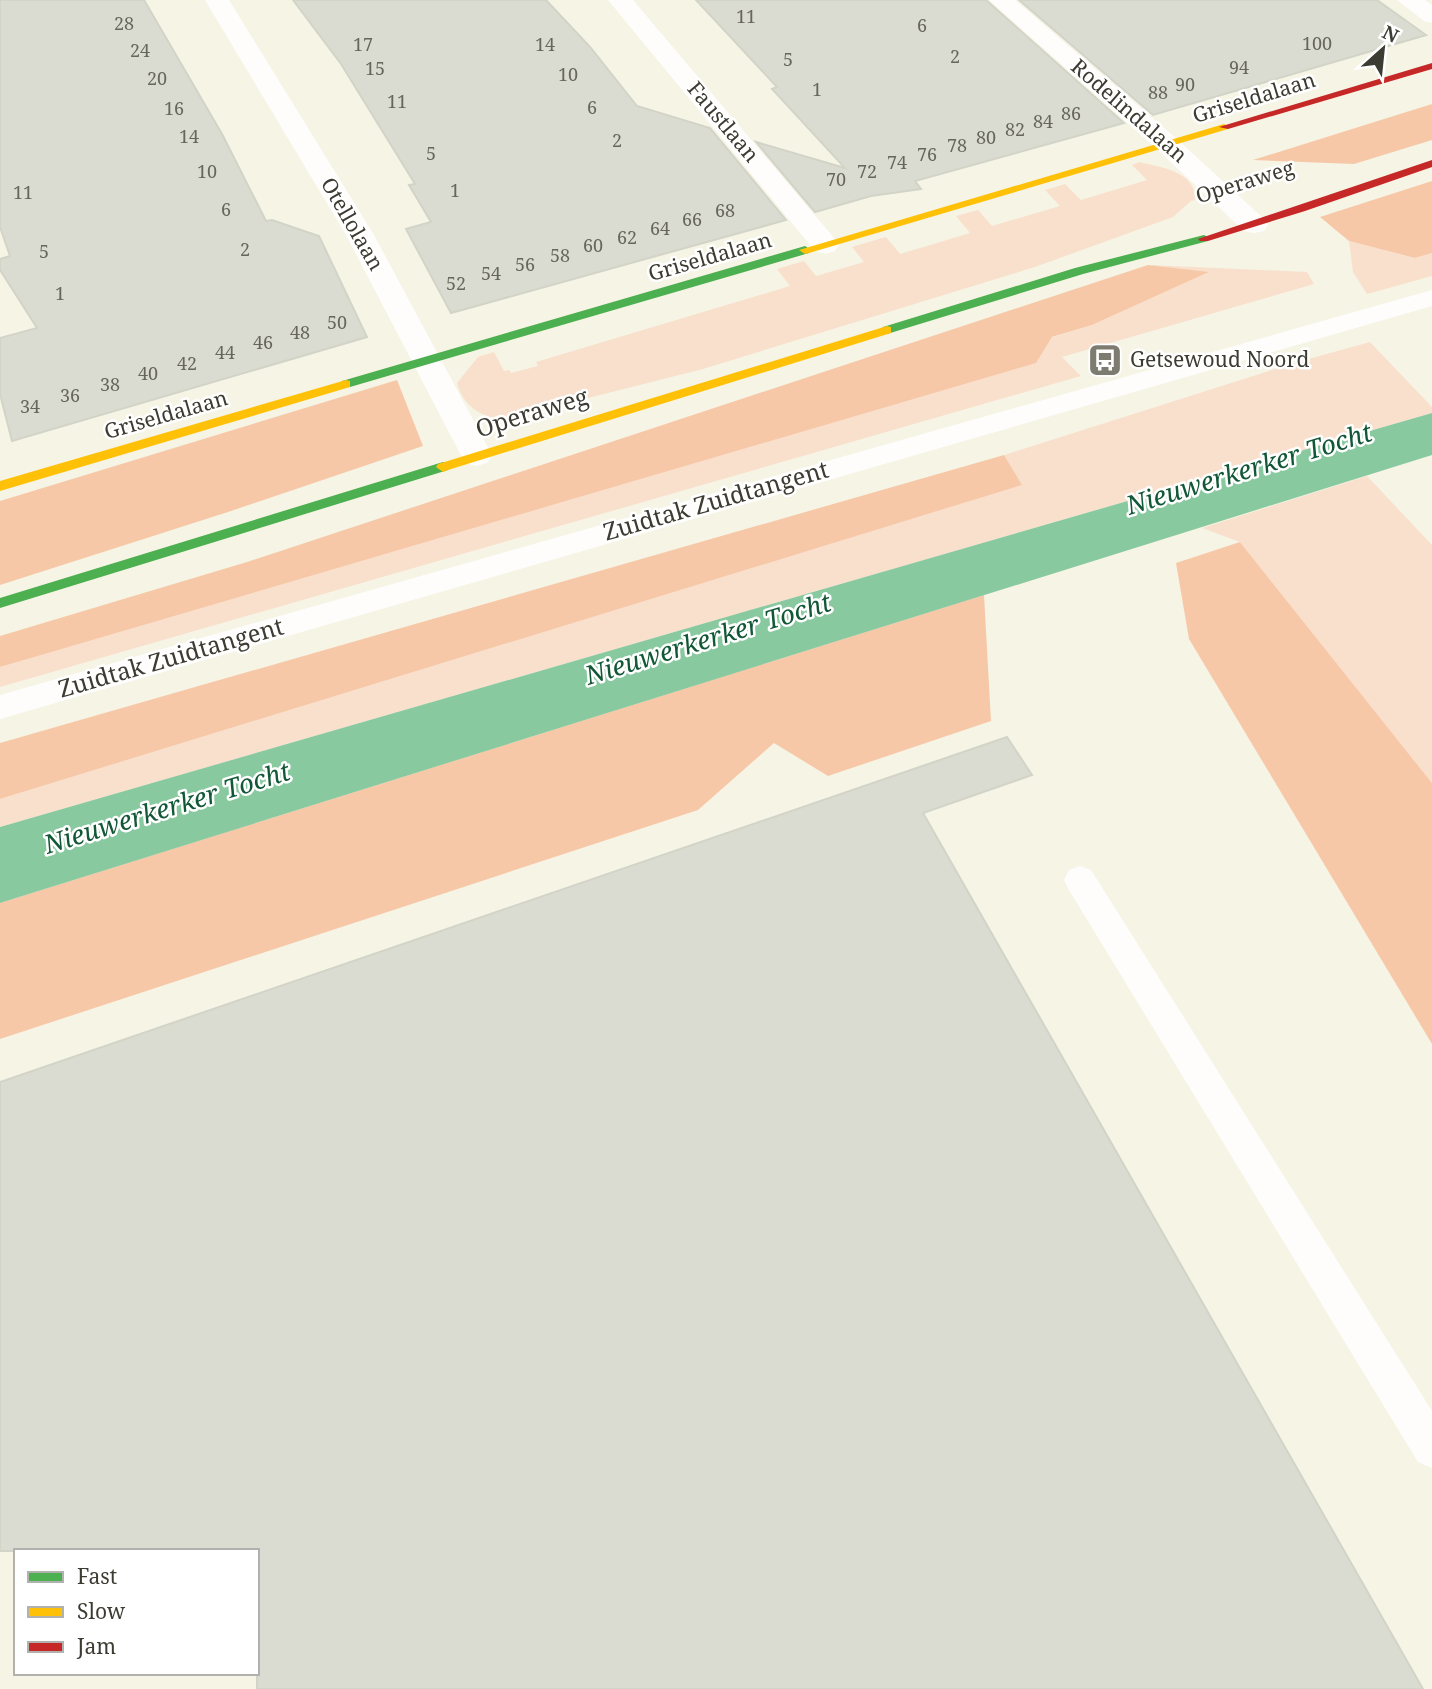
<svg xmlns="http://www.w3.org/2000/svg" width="1432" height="1689" font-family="'Noto Serif',serif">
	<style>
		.green { fill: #f8e0cd }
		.forest { fill: #f7c8a8 }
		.water { fill: #89c9a0 }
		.building { fill: #dbdcd1; stroke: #d2d4c8; stroke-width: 2 }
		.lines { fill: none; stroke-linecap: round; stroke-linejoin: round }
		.lane { fill: #fefdfb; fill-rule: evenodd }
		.street { fill: #fefdfb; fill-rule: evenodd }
		.fast { fill: #4caf50; fill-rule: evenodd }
		.slow { fill: #ffc107; fill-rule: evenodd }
		.jam { fill: #c62828; fill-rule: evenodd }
		.labels { text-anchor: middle; stroke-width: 5; stroke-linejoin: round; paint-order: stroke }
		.far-number-label { font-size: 18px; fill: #67665c }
		.far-street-label { font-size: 21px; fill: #3d3c32; stroke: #fff }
		.far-poi-label { font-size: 21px; fill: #3d3c32; stroke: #fff; text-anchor: start }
		.street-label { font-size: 24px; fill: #3d3c32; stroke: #fff }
		.water-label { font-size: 26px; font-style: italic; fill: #125836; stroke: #fff }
	</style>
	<rect width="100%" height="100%" fill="#f6f4e5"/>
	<!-- green -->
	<g class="green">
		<path d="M1139,162C1161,167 1197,172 1195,200L1191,201L1173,217L1035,267L703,369L517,416V419C489,421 465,412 457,383L478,357L494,352L504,371L509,370L511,373L538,366L536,362L790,286L777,269L804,261L816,276L864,262L852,247L882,238L886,237L900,254L970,233L956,216L978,210L992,226L1060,206L1045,190L1065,184L1081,200L1147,180L1132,165Z"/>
		<path d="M1349,241L1415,258L1432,253V276L1367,294L1353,272Z"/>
		<path d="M1148,265L1307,272L1314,284L1062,357L1081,376L0,687V667L1092,325L1207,273Z"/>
		<path d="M1370,342L1432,407V413L0,827V799L1021,485L1004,455L1294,363Z"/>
		<path d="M1367,476L1432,545V783L1240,542L1202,528Z"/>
	</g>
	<!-- forest -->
	<g class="forest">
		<path d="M1432,104V140L1354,164L1253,160Z"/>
		<path d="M1432,181V253L1415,258L1349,241L1320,217Z"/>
		<path d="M1148,265L1209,272L1092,325L1052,337L1036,363L0,667V636L247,562Z"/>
		<path d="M397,380L423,446L228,512L0,585V501Z"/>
		<path d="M1004,455L1022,485L0,799V743Z"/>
		<path d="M1240,542L1432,783V1044L1189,639L1176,563Z"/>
		<path d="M984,595L991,721L828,776L774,743L698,810L0,1039V903Z"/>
	</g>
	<!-- water -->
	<path class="water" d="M1432,413V455L0,903V827Z"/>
	<!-- building -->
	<g class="building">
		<path d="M0,0H144L222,134L266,221L272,220L319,236L367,337L12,441L0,394V338L37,328L0,270V259L10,256L0,227Z"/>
		<path d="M293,0H546L590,47L637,106L710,128L786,220L451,313L406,229L431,222L409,185L415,184L341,64Z"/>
		<path d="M696,0H986L1124,123L915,181L921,189L871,196L815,212L756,142L845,168L772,89L777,87Z"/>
		<path d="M1019,0H1377L1426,35L1153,115Z"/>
		<path d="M1007,737L1032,775L923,813L1423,1689H257V1551H0V1082Z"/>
	</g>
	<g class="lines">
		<!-- lane -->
		<g class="lane">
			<path d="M1432,290V306L0,719V695Z"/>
			<path d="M1080,866L1091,870L1432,1411V1468L1418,1462L1069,890L1064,880L1069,870Z"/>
		</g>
		<!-- street -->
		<g class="street">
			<path d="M205,0H229L374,235L492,455L487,463L476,466L465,463L346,235Z"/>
			<path d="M608,0H633L835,239L839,245L835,251L825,254L815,251Z"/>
			<path d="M989,0H1015L1178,140L1264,219L1268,225L1264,231L1254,233L1244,231L1160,152Z"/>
			<path d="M1397,0H1425L1432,5V23L1424,21Z"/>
		</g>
		<!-- fast -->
		<g class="fast">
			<path d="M1204,235L1208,237V241L1083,274L887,334L881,330L883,327L1075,268Z"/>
			<path d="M805,246L811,250L809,253L350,387H342L340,384L342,381Z"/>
			<path d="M443,462L450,467L448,470L0,608V598Z"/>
		</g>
		<!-- slow -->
		<g class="slow">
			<path d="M1224,124L1229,127L1228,129L809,253L805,254L799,250Z"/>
			<path d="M887,326L891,327V333L448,470L443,472L436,467L438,464Z"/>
			<path d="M346,380L350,381V387L0,491V481Z"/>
		</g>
		<!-- jam -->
		<g class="jam">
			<path d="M1432,63V69L1228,129L1219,127Z"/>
			<path d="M1432,160V167L1305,211L1208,241H1200L1198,239Z"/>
		</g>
	</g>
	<!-- icons -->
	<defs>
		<g id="bus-square" transform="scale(1.75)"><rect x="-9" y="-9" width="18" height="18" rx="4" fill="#7e7c71" stroke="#fff"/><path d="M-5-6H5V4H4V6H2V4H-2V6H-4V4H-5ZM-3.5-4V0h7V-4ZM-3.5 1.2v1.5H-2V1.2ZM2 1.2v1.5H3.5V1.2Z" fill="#fff"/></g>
	</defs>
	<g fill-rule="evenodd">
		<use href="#bus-square" x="1105" y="360"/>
	</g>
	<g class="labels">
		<!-- far-number labels -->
		<g class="far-number-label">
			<text x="746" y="23">11</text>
			<text x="124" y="30">28</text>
			<text x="922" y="32">6</text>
			<text x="1317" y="50">100</text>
			<text x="363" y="51">17</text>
			<text x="545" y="51">14</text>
			<text x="140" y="57">24</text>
			<text x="955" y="63">2</text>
			<text x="788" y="66">5</text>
			<text x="1239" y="74">94</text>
			<text x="375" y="75">15</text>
			<text x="568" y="81">10</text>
			<text x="157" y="85">20</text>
			<text x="1185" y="91">90</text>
			<text x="817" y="96">1</text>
			<text x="1158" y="99">88</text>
			<text x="397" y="108">11</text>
			<text x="592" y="114">6</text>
			<text x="174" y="115">16</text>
			<text x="1071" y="120">86</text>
			<text x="1043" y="128">84</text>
			<text x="1015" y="136">82</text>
			<text x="189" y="143">14</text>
			<text x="986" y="144">80</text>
			<text x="617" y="147">2</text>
			<text x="957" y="152">78</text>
			<text x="431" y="160">5</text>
			<text x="927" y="161">76</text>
			<text x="897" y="169">74</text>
			<text x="207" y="178">10</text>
			<text x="867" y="178">72</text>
			<text x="836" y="186">70</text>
			<text x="455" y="197">1</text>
			<text x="23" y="199">11</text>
			<text x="226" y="216">6</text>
			<text x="725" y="217">68</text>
			<text x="692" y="226">66</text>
			<text x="660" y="235">64</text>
			<text x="627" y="244">62</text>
			<text x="593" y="252">60</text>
			<text x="245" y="256">2</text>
			<text x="44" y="258">5</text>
			<text x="560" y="262">58</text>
			<text x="525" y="271">56</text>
			<text x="491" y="280">54</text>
			<text x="456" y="290">52</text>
			<text x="60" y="300">1</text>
			<text x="337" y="329">50</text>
			<text x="300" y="339">48</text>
			<text x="263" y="349">46</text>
			<text x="225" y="359">44</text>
			<text x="187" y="370">42</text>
			<text x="148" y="380">40</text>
			<text x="110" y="391">38</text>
			<text x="70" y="402">36</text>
			<text x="30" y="413">34</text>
		</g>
		<!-- far-street labels -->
		<g class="far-street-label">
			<text transform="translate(1254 98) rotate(-17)" y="7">Griseldalaan</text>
			<text transform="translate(1129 111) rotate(41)" y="7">Rodelindalaan</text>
			<text transform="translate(723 122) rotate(50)" y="7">Faustlaan</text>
			<text transform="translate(1245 182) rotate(-17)" y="7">Operaweg</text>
			<text transform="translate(352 224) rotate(60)" y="7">Otellolaan</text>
			<text transform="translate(710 257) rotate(-16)" y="7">Griseldalaan</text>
			<text transform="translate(166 415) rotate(-16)" y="7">Griseldalaan</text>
		</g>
		<!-- far-poi labels -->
		<g class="far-poi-label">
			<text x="1130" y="367">Getsewoud Noord</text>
		</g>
		<!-- street labels -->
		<g class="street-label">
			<text transform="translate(532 413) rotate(-17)" y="8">Operaweg</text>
			<text transform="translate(716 501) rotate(-16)" y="8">Zuidtak Zuidtangent</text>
			<text transform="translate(171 658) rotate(-16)" y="8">Zuidtak Zuidtangent</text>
		</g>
		<!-- water labels -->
		<g class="water-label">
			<text transform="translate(1249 469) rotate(-17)" y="9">Nieuwerkerker Tocht</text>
			<text transform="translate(708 639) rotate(-17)" y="9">Nieuwerkerker Tocht</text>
			<text transform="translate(167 808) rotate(-17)" y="9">Nieuwerkerker Tocht</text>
		</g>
	</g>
	<!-- legend -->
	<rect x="14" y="1549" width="245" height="126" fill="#ffffff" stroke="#b1b1ad" stroke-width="2"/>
	<rect x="28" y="1572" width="35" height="10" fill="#4caf50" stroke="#b1b1ad" stroke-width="2"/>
	<text x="77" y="1584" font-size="21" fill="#3d3c32">Fast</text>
	<rect x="28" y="1607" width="35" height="10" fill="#ffc107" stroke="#b1b1ad" stroke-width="2"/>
	<text x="77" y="1619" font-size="21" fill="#3d3c32">Slow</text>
	<rect x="28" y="1642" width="35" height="10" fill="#c62828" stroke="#b1b1ad" stroke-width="2"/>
	<text x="77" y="1654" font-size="21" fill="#3d3c32">Jam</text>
	<!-- north arrow -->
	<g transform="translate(1383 49) rotate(27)" stroke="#ffffff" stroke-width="5" paint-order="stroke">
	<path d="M0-5L12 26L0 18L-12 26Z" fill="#3d3c32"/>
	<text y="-10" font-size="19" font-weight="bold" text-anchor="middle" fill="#3d3c32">N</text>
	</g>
</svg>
